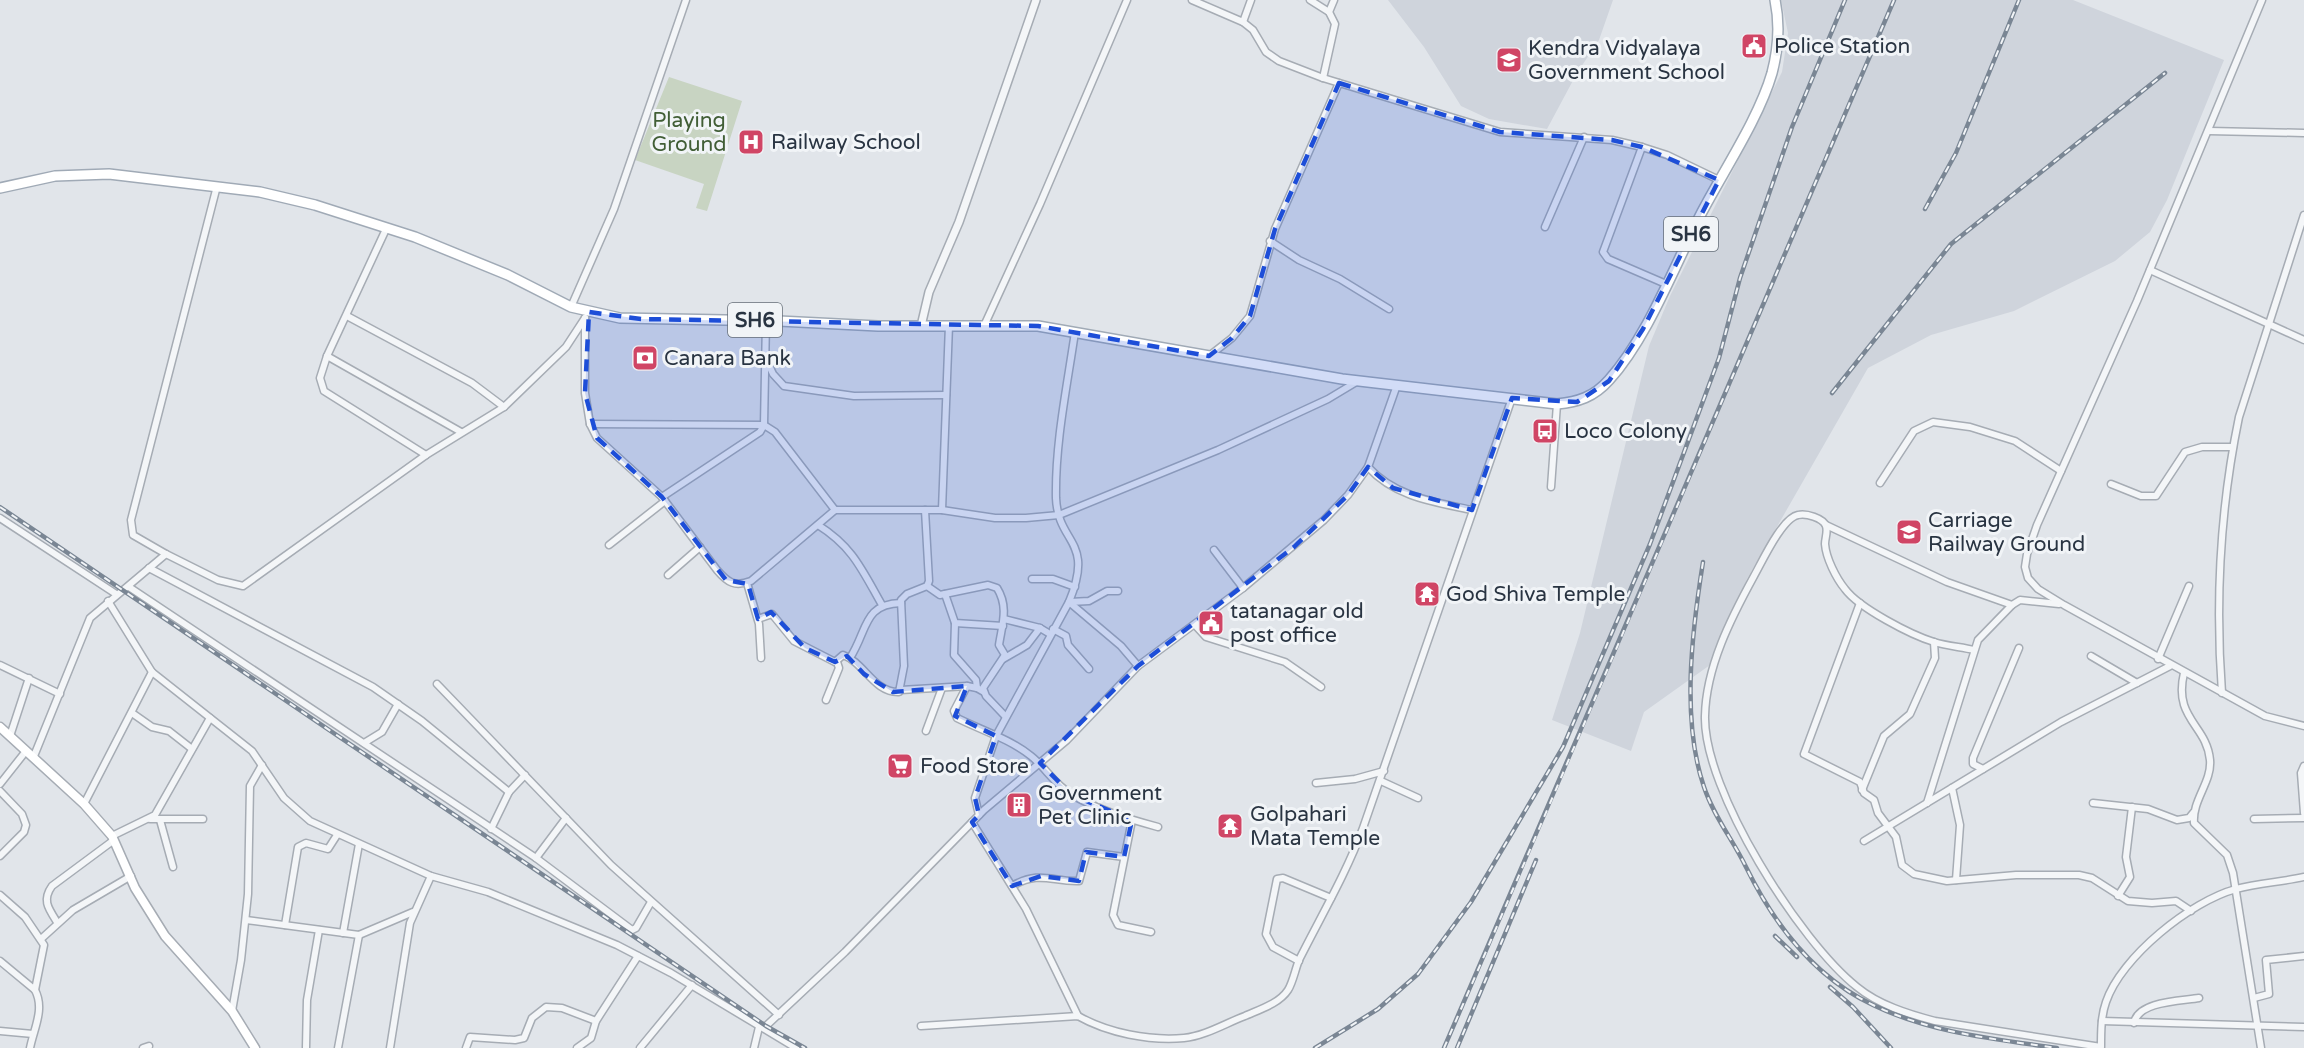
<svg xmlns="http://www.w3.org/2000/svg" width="2304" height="1048" font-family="'Varela Round',sans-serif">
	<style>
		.built { fill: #cfd4dc }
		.green { fill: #c8d4c2 }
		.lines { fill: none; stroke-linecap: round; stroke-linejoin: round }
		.minor-casing { stroke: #a6acb4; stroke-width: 9 }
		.tertiary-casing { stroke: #a6acb4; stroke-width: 10 }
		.secondary-casing { stroke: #a6acb4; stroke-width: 11 }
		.primary-casing { stroke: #a0aab6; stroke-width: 12 }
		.minor { stroke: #f4f6f8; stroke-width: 6 }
		.tertiary { stroke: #f4f6f8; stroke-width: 7 }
		.secondary { stroke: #fff; stroke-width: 8 }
		.primary { stroke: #fff; stroke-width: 9 }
		.rail-casing { stroke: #7a8694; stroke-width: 4.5 }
		.rail { stroke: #f1f4f7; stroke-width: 2; stroke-dasharray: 7; stroke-linecap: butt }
		.marked { fill: #1d4ed8; fill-opacity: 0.2; stroke: #1d4ed8; stroke-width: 4.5; stroke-dasharray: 12 8; stroke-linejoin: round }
		.labels { text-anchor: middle; stroke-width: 6; stroke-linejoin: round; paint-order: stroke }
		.shield { fill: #f1f4f7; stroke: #656e78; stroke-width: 1.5 }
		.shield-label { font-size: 20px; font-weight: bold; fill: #293442 }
		.poi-label { font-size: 21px; fill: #293442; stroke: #f1f4f7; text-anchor: start }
		.park-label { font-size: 21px; fill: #415e36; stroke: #f1f4f7 }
	</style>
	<rect width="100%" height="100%" fill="#e1e5ea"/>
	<!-- built -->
	<g class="built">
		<path d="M1388,0H1613L1599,40L1577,73L1547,129L1489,119L1461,106L1424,47Z"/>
		<path d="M1781,0H2073L2224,60L2167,200L2150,232L2115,261L2014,311L1931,335L1868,368L1747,579L1710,665L1644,712L1631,751L1552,720L1580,633L1649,346L1670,296L1782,72L1788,33Z"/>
	</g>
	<!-- green -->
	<path class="green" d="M669,77L742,101L707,211L696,208L704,184L635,160Z"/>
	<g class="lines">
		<!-- minor casing -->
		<g class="minor-casing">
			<g id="minor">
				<path d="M1192,0L1243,22L1253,30L1266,52L1279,61L1323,78L1500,132L1612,140L1642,147L1667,155L1719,180"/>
				<path d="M1310,0L1329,12L1335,24L1323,78"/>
				<path d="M2262,0L2137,301L2037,525L2027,554L2025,567L2028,578L2038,589L2064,605L2265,716L2304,726"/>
				<path d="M1329,12L1334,0"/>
				<path d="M1243,22L1251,0"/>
				<path d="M2209,131L2304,133"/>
				<path d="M1642,147L1603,252L1608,259L1666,284"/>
				<path d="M387,227L327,356L320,378L324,391L426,455"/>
				<path d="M1545,227L1584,137"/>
				<path d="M1270,241L1299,260L1340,279L1389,309"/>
				<path d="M2150,270L2304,340"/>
				<path d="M571,307L614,209L686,0"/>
				<path d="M347,316L472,383L504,407"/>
				<path d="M585,318V393L590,424L597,438L662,497L717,570C728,583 735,587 751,581L835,510H942L995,518H1026L1059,515L1218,450L1328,399L1358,381"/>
				<path d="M984,326L1040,204L1127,0"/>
				<path d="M327,356L461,432"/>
				<path d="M1209,356L1232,338L1250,316L1275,229L1339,83"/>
				<path d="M766,359L773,374L784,386L854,396L946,395"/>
				<path d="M590,424L764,425L775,432L835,510"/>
				<path d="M1368,467C1395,497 1434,502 1472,510"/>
				<path d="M1880,483L1914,431L1933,422L1970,427L2015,441L2061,471"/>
				<path d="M2111,484L2141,496H2156L2185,452L2202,447H2233"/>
				<path d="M1551,487L1557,404"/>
				<path d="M662,497L760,432L764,425L766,320"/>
				<path d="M942,510L949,325"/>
				<path d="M0,518L116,594"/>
				<path d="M818,525C853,547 862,570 882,605"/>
				<path d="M1826,525L1947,582L2012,605"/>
				<path d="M609,545L665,501"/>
				<path d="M1214,550L1243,588"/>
				<path d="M166,554L133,535L131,520L217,186"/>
				<path d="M149,568L373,687L422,721L509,792"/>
				<path d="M668,575L700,547"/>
				<path d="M1032,579H1053L1075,587"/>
				<path d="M747,583L759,624L761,658"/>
				<path d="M927,586L940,595L988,585L997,588C1009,607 1002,625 999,645L1005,655L983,688L986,696L1005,716"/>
				<path d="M129,587L536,858L632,930L636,928L651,902"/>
				<path d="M945,594L955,623L1003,626"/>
				<path d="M108,601L152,672L252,751L284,798L310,821L431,876L488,892L617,945L671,973L796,1048"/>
				<path d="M1069,602L1121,646L1138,666"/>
				<path d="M1070,602L1089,601L1107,591H1118"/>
				<path d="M1860,603L1804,754L1860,782L1864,793L1874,800L1878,813L1896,837L1902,865L1914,874L1947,881L2016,875H2079L2092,878L2128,901L2152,903L2176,901L2191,911"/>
				<path d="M758,619L772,614L794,641L835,662L843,655C864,662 874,693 899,692L904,666L901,600L907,594L927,586L929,581L925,510"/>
				<path d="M1004,619L1040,628L1050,634"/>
				<path d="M955,623L954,655L976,680L977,688"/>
				<path d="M1195,625L1206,637L1285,662L1321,687"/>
				<path d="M1053,629L1066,636L1068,645L1089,669"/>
				<path d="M1974,650C1961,647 1947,646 1934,642C1911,635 1859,608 1845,589C1836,578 1826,558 1825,544C1825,538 1828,532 1826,526C1823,518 1806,513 1798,515C1782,518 1762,562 1754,576C1731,618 1706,667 1705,716C1703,790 1800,942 1857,987C1879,1005 1908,1014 1935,1021L2101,1047C2101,1032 2101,1016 2106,1002C2121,957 2191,901 2236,889C2258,883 2282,882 2304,877"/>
				<path d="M2091,656L2137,683"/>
				<path d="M850,658C868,630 863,604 901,603"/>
				<path d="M1003,659L1027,645L1040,628"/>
				<path d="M2158,659L2189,586"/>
				<path d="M0,665L60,694"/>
				<path d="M2184,673C2173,719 2207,725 2210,760C2212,782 2192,800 2194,823L2227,855L2233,873L2261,1048"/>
				<path d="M437,684L611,865L779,1015"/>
				<path d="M967,686L954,711L957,718C981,730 1010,739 1031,756C1046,768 1054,784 1071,794C1097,810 1129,819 1158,827"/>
				<path d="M901,690L967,686L977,688L984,692"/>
				<path d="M2222,693C2215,599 2220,509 2239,417L2304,215"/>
				<path d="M826,700L839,668L837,662"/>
				<path d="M132,713L152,727L169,731L192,749"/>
				<path d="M926,731L942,688"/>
				<path d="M10,736L29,678"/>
				<path d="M364,743L382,732L398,704"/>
				<path d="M34,756L90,618L166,554L218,580L243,586L426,455L504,407L566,347L585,318"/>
				<path d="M2304,766L2301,773L2304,813"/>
				<path d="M1983,769L1973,764V758L2019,648"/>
				<path d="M1381,781L1418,798"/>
				<path d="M1316,783L1355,779L1384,771"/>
				<path d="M0,784L26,751"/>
				<path d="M1952,788L1960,825L1956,880"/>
				<path d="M1862,790L1884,736L1910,714L1935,658L1934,642"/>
				<path d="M0,791L22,814L26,825L24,832L0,856"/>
				<path d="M1927,803L1978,640L2012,605L2020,600L2059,604"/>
				<path d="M2093,803L2148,809L2177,820L2189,818L2193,813"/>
				<path d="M84,804L152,672"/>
				<path d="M979,815L975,798L996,736L1069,602C1095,539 1058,545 1056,498C1055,443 1067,387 1075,332"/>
				<path d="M150,819H203"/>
				<path d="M2254,819L2304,818"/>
				<path d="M160,820L173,867"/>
				<path d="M1132,820L1113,915L1118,925L1151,932"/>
				<path d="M972,822L1026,909L1078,1016"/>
				<path d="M491,829L509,792L525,775"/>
				<path d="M112,836L155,815L210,718"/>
				<path d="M1864,841L2061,722L2170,666"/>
				<path d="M536,858L566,818"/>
				<path d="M1012,886C1041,870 1051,882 1079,881L1087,852L1124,857"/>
				<path d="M0,895L25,917L44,945L35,990"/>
				<path d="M2118,896L2130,877L2126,857L2132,807"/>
				<path d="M246,920L359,935L413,912"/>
				<path d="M57,922C48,908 42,900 52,886L114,840"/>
				<path d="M285,925L298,847L306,843L328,849L337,835"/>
				<path d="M343,933L359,844"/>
				<path d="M41,939L73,910L131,876"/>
				<path d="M0,961L35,990C45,1009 34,1028 30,1048"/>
				<path d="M1299,961L1273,947L1266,934L1277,879L1283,878L1331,898"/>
				<path d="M2254,998L2269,994L2266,960L2304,956"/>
				<path d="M232,1011L241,960L248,894L250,786L262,765"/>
				<path d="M2102,1021L2304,1027"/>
				<path d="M2134,1023C2138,1001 2181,1001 2199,998"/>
				<path d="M921,1026L1078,1016C1108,1033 1149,1041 1184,1038C1205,1036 1226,1023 1245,1016C1258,1010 1279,1004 1288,990C1293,982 1295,970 1299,960C1321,916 1346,874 1363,828L1512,398"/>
				<path d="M0,1031L33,1034"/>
				<path d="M143,1048L149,1046"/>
				<path d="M306,1048L307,1000L319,930"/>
				<path d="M338,1048L359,935"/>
				<path d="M390,1048L410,923L431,876"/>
				<path d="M466,1048L470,1037L515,1040L524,1038L532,1018L546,1007L562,1008L596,1021"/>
				<path d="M577,1048L591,1038L596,1021L638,956"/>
				<path d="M640,1048L692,985"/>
				<path d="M754,1048L759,1027L766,1026L845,952L984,810L1067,740L1138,666L1243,588L1324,520L1348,495L1368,467L1397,385"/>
			</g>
		</g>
		<!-- tertiary casing -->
		<g class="tertiary-casing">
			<path id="tertiary" d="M921,326L929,292L959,222L1036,0"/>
		</g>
		<!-- secondary casing -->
		<g class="secondary-casing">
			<path id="secondary" d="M0,727L84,804L112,836L135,888L165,936L232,1011L255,1048"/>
		</g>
		<!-- primary casing -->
		<g class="primary-casing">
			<path id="primary" d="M0,188L55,176L109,174L260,192L315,205L415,237L508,275L571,307L620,318L779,321L878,326H1038L1342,379L1557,404C1578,402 1594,397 1609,380C1648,337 1675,264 1702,212C1724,170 1759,118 1772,73C1778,50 1780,24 1775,0"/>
		</g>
		<!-- minor -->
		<use href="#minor" class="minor"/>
		<!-- tertiary -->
		<use href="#tertiary" class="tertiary"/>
		<!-- secondary -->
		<use href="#secondary" class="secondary"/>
		<!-- primary -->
		<use href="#primary" class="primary"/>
		<!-- rail casing -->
		<g class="rail-casing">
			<g id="rail">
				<path d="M1925,209L1956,153L2019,0"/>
				<path d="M1832,393L1951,244L2165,73"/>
				<path d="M0,507L766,1026L805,1048"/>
				<path d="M1703,562C1692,631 1681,720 1704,787C1714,817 1733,840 1746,867C1774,924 1814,977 1873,1005C1931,1033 1994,1039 2057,1048"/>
				<path d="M1775,936L1797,957"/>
				<path d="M1830,987L1853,1007L1891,1048"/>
				<path d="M1315,1048L1378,1009L1418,974L1471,902L1563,747L1650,544L1719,358L1740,278L1792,127L1845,0"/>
				<path d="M1444,1048C1596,700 1743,349 1894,0"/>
				<path d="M1457,1048L1536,860"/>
			</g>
		</g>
		<!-- rail -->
		<use href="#rail" class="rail"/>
	</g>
	<!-- marked area -->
	<path class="marked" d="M1339,83L1500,132L1612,140L1642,147L1719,180L1643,329L1609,381L1577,402L1512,398L1472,510L1393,488L1368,467L1348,495L1294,547L1138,666L1040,763L1072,795L1132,820L1124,857L1086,852L1079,881L1041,876L1012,886L972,822L979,815L975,798L996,736L955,716L967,686L893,692L864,674L847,656L835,662L805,648L771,612L758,619L748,584L726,580L662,497L597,438L585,393L589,312L641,319L1038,326L1209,356L1232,338L1250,316L1275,229Z"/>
	<!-- icons -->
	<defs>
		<g id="civic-square" transform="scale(1.35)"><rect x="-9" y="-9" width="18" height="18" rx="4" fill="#d04565" stroke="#f1f4f7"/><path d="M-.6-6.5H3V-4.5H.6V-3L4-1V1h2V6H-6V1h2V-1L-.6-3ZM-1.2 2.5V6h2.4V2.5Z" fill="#fff"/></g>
		<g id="school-square" transform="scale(1.35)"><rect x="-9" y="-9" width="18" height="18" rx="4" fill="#d04565" stroke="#f1f4f7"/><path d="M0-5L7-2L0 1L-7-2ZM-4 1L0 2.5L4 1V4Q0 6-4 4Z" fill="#fff"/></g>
		<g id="hospital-square" transform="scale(1.35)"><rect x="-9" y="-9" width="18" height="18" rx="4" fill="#d04565" stroke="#f1f4f7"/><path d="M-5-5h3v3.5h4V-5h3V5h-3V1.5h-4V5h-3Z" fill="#fff"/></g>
		<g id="bank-square" transform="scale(1.35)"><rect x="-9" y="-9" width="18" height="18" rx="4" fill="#d04565" stroke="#f1f4f7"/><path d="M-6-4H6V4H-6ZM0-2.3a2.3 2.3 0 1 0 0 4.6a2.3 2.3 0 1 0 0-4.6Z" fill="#fff"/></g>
		<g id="bus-square" transform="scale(1.35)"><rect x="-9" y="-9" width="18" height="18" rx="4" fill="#d04565" stroke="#f1f4f7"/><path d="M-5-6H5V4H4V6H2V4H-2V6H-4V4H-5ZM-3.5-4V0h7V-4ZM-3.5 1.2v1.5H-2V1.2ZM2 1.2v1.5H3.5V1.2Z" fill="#fff"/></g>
		<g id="university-square" transform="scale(1.35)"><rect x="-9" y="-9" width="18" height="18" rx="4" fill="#d04565" stroke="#f1f4f7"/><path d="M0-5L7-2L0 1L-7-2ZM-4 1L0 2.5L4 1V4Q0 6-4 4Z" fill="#fff"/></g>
		<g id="temple-square" transform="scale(1.35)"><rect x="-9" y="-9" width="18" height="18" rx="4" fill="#d04565" stroke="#f1f4f7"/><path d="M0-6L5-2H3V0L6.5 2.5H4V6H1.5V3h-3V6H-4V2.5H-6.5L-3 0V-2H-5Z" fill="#fff"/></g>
		<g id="supermarket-square" transform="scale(1.35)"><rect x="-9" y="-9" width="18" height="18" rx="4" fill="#d04565" stroke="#f1f4f7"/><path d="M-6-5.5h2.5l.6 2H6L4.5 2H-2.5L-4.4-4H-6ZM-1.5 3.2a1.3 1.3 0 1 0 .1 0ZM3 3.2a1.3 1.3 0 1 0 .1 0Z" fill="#fff"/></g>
		<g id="building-square" transform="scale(1.35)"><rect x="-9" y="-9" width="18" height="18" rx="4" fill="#d04565" stroke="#f1f4f7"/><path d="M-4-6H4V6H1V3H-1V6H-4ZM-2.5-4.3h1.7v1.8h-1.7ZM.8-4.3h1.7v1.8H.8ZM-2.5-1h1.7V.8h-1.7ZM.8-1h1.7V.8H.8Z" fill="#fff"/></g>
	</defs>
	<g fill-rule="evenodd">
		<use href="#civic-square" x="1754" y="46"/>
		<use href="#school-square" x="1509" y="60"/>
		<use href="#hospital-square" x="751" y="142"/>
		<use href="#bank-square" x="645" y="358"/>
		<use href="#bus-square" x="1545" y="431"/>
		<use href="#university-square" x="1909" y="532"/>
		<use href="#temple-square" x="1427" y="594"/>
		<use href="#civic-square" x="1211" y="623"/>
		<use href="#supermarket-square" x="900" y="766"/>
		<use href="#building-square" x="1019" y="805"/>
		<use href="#temple-square" x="1230" y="826"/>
	</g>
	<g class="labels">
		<!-- shield labels -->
		<g class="shield">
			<rect x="1664" y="217" width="54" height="34" rx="4.5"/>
			<rect x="728" y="303" width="54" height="34" rx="4.5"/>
		</g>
		<g class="shield-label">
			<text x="1691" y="241">SH6</text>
			<text x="755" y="327">SH6</text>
		</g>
		<!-- poi labels -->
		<g class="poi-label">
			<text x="1774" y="53">Police Station</text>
			<text x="1528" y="55">Kendra Vidyalaya<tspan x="1528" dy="24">Government School</tspan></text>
			<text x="771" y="149">Railway School</text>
			<text x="664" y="365">Canara Bank</text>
			<text x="1564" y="438">Loco Colony</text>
			<text x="1928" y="527">Carriage<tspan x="1928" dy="24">Railway Ground</tspan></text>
			<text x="1446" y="601">God Shiva Temple</text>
			<text x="1230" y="618">tatanagar old<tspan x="1230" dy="24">post office</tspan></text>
			<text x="920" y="773">Food Store</text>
			<text x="1038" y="800">Government<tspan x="1038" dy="24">Pet Clinic</tspan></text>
			<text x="1250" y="821">Golpahari<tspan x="1250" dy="24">Mata Temple</tspan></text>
		</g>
		<!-- park labels -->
		<g class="park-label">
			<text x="689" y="127">Playing<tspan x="689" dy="24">Ground</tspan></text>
		</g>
	</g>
</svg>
